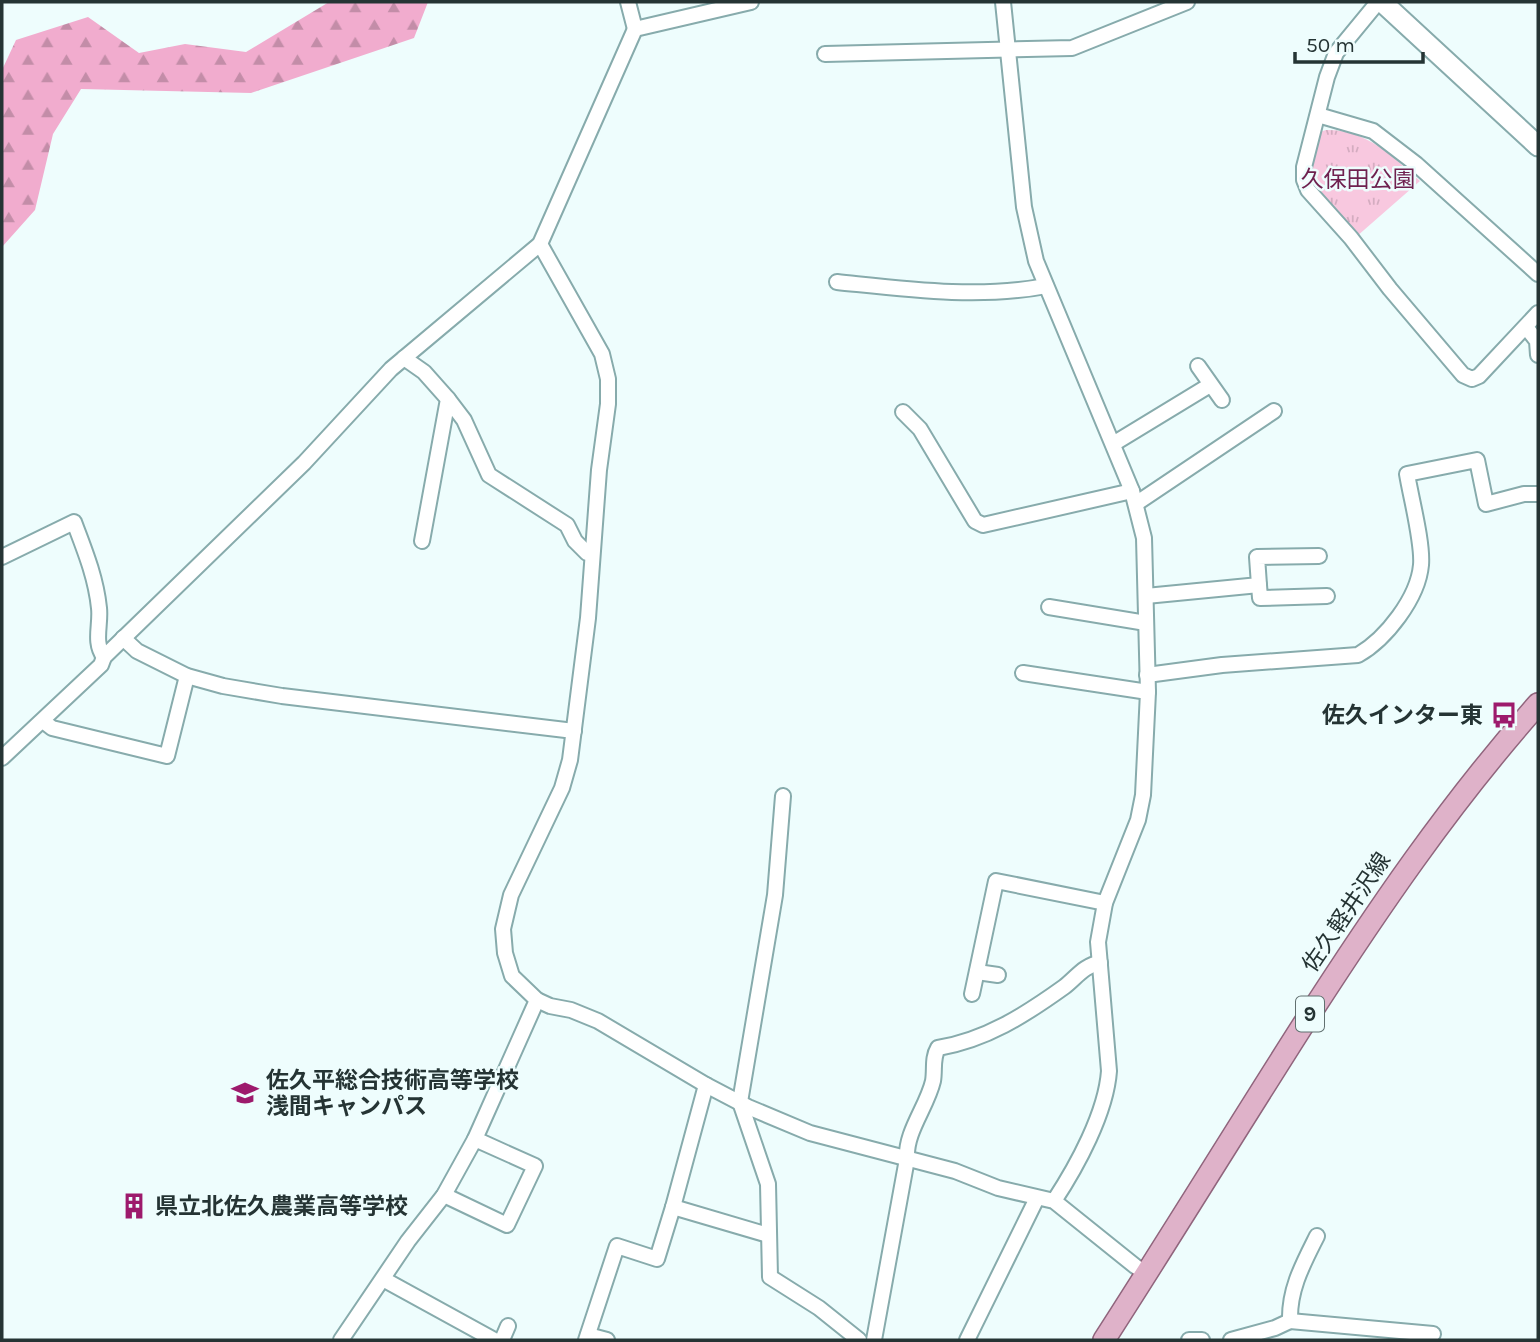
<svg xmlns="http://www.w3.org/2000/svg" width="1540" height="1342" font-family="Karla,'Noto Sans JP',sans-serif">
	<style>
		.forest { fill: url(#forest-firs) }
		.park { fill: url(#park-tufts) }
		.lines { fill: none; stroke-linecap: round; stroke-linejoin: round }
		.street-casing { stroke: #87abac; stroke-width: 18 }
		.secondary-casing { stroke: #87abac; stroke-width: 23 }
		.primary-casing { stroke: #90657d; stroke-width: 24 }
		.street { stroke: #fff; stroke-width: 14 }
		.secondary { stroke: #fff; stroke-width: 19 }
		.primary { stroke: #dfb2c9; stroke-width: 21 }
		.labels { text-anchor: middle; stroke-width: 5; stroke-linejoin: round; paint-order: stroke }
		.shield { fill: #eefdfd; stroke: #617070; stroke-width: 2 }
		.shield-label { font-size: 21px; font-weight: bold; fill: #253434 }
		.park-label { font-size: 23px; fill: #6f214f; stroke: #eefdfd }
		.poi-label { font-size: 23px; font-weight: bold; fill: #253434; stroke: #eefdfd; text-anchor: start }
		.street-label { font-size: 23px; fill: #253434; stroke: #eefdfd }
	</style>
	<defs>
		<pattern id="forest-firs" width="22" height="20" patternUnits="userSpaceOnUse" patternTransform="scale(1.75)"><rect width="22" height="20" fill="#f1acce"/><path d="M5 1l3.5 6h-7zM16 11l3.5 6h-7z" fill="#c38da8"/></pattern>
		<pattern id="park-tufts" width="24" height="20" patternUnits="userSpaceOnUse" patternTransform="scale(1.75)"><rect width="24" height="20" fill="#f8c8df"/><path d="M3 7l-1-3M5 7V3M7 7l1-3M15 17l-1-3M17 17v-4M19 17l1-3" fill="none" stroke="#d4acc0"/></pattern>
	</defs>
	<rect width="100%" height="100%" fill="#eefdfd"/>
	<!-- forest -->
	<path class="forest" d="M329,2H428L414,38L251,93L81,89L53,134L35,210L2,247V70L16,40L88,17L139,53L185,44L246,52Z"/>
	<!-- park -->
	<path class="park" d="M1326,130C1366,129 1392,156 1420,181L1356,237L1313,188C1304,170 1315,150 1320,132Z"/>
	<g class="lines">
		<!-- street casing -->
		<g class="street-casing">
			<g id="street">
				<path d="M628,2L635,29"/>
				<path d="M1003,2L1024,207L1036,261L1132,491L1144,538L1148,692L1143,795L1138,820L1105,903L1098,942L1109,1071C1106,1113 1077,1166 1054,1201"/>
				<path d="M1378,2L1336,53L1327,77L1304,167V180L1308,190L1351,238L1390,289L1463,375L1472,379L1479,376L1538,313"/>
				<path d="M825,54L1072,48L1187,2"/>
				<path d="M1318,115L1373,131L1416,164L1538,274"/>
				<path d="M837,282C905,289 978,299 1046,286"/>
				<path d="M1526,327L1537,341L1538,355"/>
				<path d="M404,358L424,372L448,399L422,541"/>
				<path d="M1198,366L1222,400"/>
				<path d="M448,399L464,420L489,475L567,525L575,541L587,553L592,554"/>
				<path d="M903,412L920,429L975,521L983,525L1132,491"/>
				<path d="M1113,444L1210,385"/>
				<path d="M1137,503L1274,411"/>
				<path d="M2,557L74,522C85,551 96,578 99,608C101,625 93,642 104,657"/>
				<path d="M1259,585L1260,598L1327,596"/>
				<path d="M1146,596L1259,585L1257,557L1319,556"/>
				<path d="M1049,607L1146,623"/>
				<path d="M123,638L137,651L187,676L223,686L282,696L574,731"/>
				<path d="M1023,673L1148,692"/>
				<path d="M1147,675L1222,665L1358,655C1386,639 1418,598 1421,565C1423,543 1411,498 1407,474L1477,460L1486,504L1524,494H1538"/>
				<path d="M43,721L52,728L167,756L187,676"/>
				<path d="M2,758L101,665L104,657L304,463L391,369L540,244L635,29L751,2"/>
				<path d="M783,796L775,895L740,1102L768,1184L770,1277L819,1308L859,1340"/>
				<path d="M977,972L998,975"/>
				<path d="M972,994L996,881L1105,903"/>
				<path d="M537,1000L550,1006L571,1010L598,1021L706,1085L748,1107L810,1133L955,1171L998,1188L1054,1201L1135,1266L1147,1274"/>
				<path d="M444,1195L507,1225L535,1166L475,1139"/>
				<path d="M673,1207L768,1235"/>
				<path d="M383,1279L494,1340"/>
				<path d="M1290,1321L1433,1334"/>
				<path d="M588,1335L607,1340"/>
				<path d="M341,1340L408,1241L444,1195L475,1139L537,1000L512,976L505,953L503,929L511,895L562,788L570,760L588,618L599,470L608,404V379L602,354L540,244"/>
				<path d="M502,1340L508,1326"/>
				<path d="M586,1340L617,1246L657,1259L673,1207L706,1085"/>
				<path d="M874,1340L907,1159C905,1132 927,1107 933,1081C935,1070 932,1058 938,1048C986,1040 1025,1015 1064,987C1076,978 1084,965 1100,963"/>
				<path d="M967,1340L1037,1198"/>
				<path d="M1189,1340H1202"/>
				<path d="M1231,1340L1275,1328L1290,1321C1289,1289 1303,1264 1317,1236"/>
			</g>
		</g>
		<!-- secondary casing -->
		<g class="secondary-casing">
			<path id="secondary" d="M1382,2L1538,146"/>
		</g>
		<!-- primary casing -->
		<g class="primary-casing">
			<path id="primary" d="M1104,1340C1171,1236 1236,1130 1303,1025C1375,913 1449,804 1538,704"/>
		</g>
		<!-- street -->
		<use href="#street" class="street"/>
		<!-- secondary -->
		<use href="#secondary" class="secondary"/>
		<!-- primary -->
		<use href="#primary" class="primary"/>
	</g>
	<!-- icons -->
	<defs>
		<g id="bus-bare" transform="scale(2.1)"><path d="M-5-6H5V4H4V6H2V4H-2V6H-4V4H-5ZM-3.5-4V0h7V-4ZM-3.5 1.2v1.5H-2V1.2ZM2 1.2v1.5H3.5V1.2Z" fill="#9d1a6c" stroke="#eefdfd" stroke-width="2.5" paint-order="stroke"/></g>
		<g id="school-bare" transform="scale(2.1)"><path d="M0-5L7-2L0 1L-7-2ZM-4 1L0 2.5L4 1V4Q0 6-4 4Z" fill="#9d1a6c" stroke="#eefdfd" stroke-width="2.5" paint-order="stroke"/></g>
		<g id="building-bare" transform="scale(2.1)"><path d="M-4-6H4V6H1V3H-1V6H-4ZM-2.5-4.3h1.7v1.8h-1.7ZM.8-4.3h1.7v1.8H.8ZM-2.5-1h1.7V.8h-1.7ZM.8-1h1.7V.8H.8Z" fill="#9d1a6c" stroke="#eefdfd" stroke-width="2.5" paint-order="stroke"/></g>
	</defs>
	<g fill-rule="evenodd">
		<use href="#bus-bare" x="1504" y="715"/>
		<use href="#school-bare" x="245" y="1093"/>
		<use href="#building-bare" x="134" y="1206"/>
	</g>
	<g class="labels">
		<!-- shield labels -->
		<rect class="shield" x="1296" y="996.5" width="28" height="35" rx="5"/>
		<g class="shield-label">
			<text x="1310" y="1021">9</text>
		</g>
		<!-- park labels -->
		<g class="park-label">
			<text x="1358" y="187">久保田公園</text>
		</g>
		<!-- poi labels -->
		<g class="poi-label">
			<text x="1483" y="723" text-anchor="end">佐久インター東</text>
			<text x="266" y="1088">佐久平総合技術高等学校<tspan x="266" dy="26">浅間キャンパス</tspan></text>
			<text x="155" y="1214">県立北佐久農業高等学校</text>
		</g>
		<!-- street labels -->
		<g class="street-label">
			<text transform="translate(1346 912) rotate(-56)" y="8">佐久軽井沢線</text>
		</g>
	</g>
	<!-- border -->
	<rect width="1540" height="1342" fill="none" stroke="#253434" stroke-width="7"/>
	<!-- scale -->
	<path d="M1295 52v10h128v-10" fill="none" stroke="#253434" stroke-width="3.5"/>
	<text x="1306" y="52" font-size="21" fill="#253434" stroke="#eefdfd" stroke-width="5" paint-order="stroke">50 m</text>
</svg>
